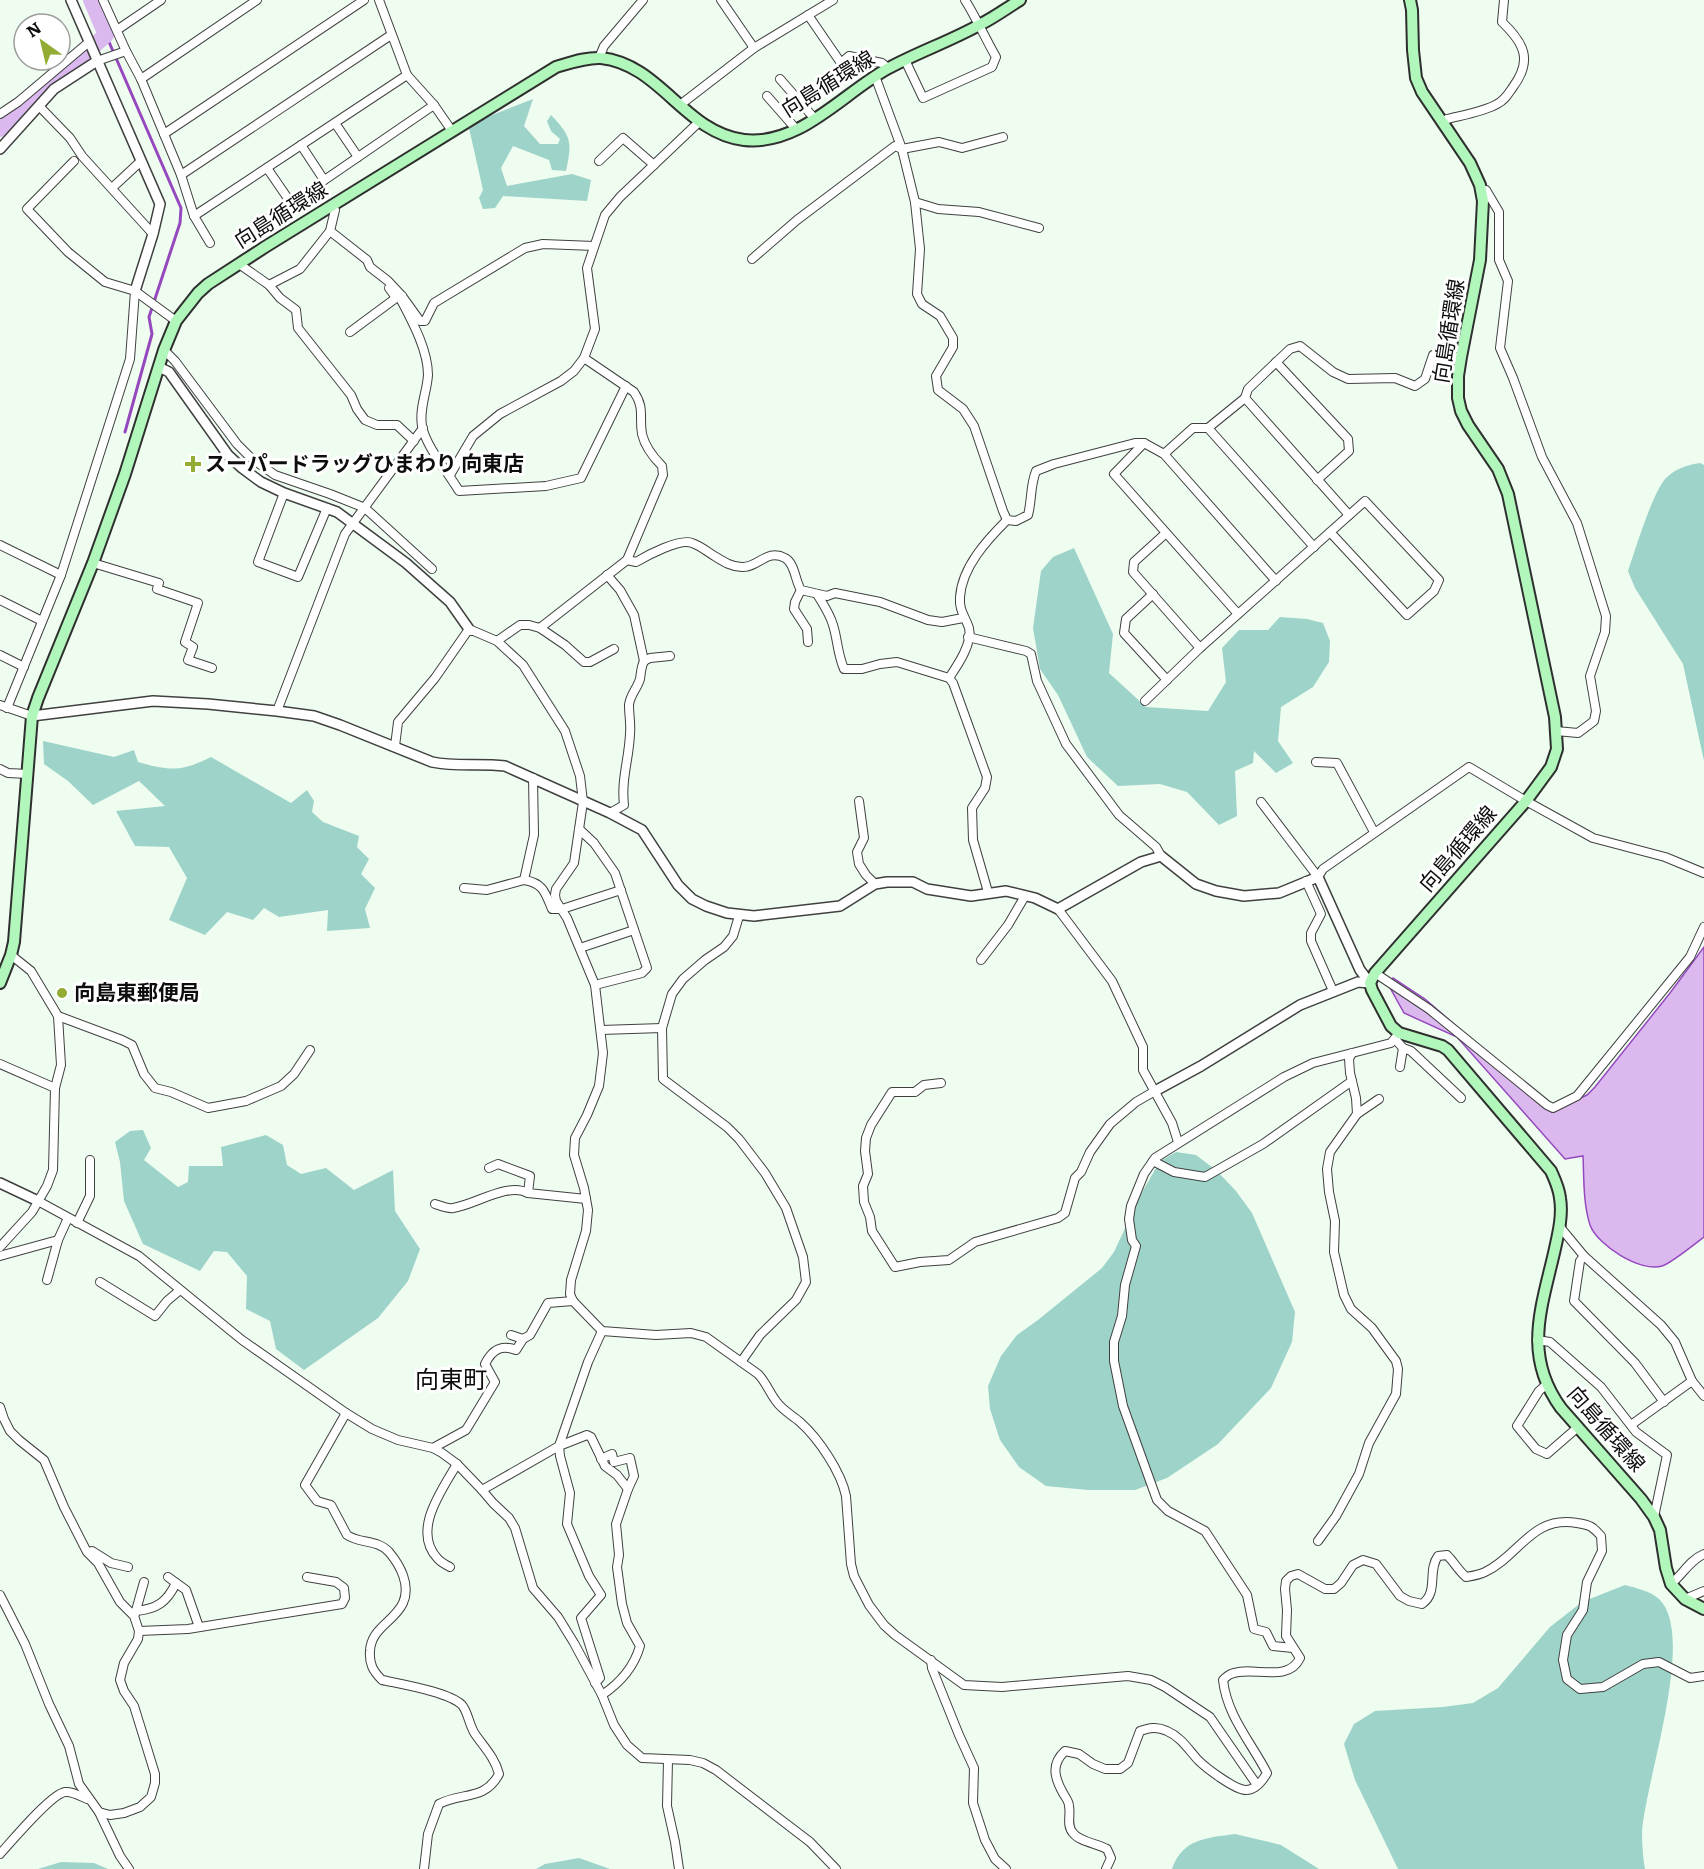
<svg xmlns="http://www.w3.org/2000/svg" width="1704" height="1869" font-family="Literata,'Noto Sans JP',serif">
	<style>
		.forest { fill: #9dd3c9 }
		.water { fill: #dbb9ef; stroke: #9648be; stroke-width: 1.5 }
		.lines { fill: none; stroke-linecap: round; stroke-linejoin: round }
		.stream { stroke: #9648be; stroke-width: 3 }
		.river { stroke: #dbb9ef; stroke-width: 16 }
		.minor-casing { stroke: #404040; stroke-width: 10 }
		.tertiary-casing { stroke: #404040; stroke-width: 12 }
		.secondary-casing { stroke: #2f2f2f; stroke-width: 14 }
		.minor { stroke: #fff; stroke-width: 8 }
		.tertiary { stroke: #fff; stroke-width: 9 }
		.secondary { stroke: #b1f6bb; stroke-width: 10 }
		.poi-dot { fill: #93ad34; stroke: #fff; stroke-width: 2 }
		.labels { text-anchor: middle; stroke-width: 6; stroke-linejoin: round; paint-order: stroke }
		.street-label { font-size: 21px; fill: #0d0d0d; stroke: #fff }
		.poi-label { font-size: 21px; font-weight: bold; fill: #0d0d0d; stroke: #fff; text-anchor: start }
		.quarter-label { font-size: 24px; fill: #0d0d0d; stroke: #fff }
	</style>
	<rect width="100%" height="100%" fill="#effdf0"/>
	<!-- forest -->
	<g class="forest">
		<path d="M533,99L524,126L540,144H558L560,139L551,131L547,121L551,115C572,137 572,142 566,171L552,170L549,160L513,146L501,168L507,186L572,174L591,180L587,201L503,196L495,208L483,209L479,198L483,190L469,128L477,121Z"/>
		<path d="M1700,463L1704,465V761L1683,664L1635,588L1628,571C1635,551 1653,490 1667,477C1677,468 1687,465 1700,463Z"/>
		<path d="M1074,548L1113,634L1109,673L1146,707L1208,711L1226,682L1222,648L1239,630H1268L1280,617L1307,619L1323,623L1330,641L1329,662L1313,687L1281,707L1278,741L1293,763L1276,773L1254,751L1253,763L1235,771L1237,816L1219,825L1187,792L1160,784L1118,786L1087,757L1058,695L1040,669L1033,628L1041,571L1053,557Z"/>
		<path d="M43,741L114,757L134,750L138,762C170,771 181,772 211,757L291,803L307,790L314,801L312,812L323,822L359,836L357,847L369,859L361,874L375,888L365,909L370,928L327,931L328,910L279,917L264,908L253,920L227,912L205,935L169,920L187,878L169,847L135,846L116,811L165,806L139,781L93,805L68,781L44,764Z"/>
		<path d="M143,1130L151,1148L144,1160L178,1187L188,1182L189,1166H223L221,1147L266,1135L283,1145L287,1165L301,1174L326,1168L354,1190L393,1170L395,1211L420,1249L408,1281L378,1318L304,1370L276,1349L270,1321L246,1309L247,1276L227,1252L214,1251L200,1271L143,1244L124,1201L120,1162L115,1142L130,1131Z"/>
		<path d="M1176,1152L1196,1155L1217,1171L1236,1191L1252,1213L1295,1312L1292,1342L1271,1388L1218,1444L1167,1478L1135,1490H1088L1046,1486L1019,1467L1000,1440L990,1409L988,1386L1001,1356L1017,1335L1038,1320L1102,1268L1114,1252L1140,1196L1160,1161Z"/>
		<path d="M1625,1585C1636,1588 1650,1591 1659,1599C1697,1635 1645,1782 1642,1832C1642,1844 1643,1858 1645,1869H1398L1355,1780L1344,1744L1354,1724L1375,1711L1443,1707L1473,1703L1498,1688L1550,1627L1582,1602Z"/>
		<path d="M1235,1834L1281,1845L1319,1869H1172C1183,1838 1207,1838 1235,1834Z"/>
		<path d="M579,1858L610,1869H536L545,1864Z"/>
		<path d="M61,1862L94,1863L108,1869H38Z"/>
	</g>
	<!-- water -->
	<path class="water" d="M1704,947V1237C1696,1243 1670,1264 1662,1266C1641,1273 1597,1245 1590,1225C1583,1203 1584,1178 1583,1156L1565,1159L1457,1037L1404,1013L1388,984L1393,978L1425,999L1550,1107L1556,1109L1587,1095L1595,1087L1670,993Z"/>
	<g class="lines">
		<!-- stream -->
		<path class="stream" d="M106,35L181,208L180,223L149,317L152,334L125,432"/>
		<!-- river -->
		<path class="river" d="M0,129L106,35L91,0"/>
		<!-- minor casing -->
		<g class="minor-casing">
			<g id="minor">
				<path d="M103,0L126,51L141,79L181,175L194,216L210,243"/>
				<path d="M379,0L407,75L434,105L452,131"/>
				<path d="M721,0L754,48"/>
				<path d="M808,15L841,63L849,56L882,63L888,68"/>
				<path d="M117,30L161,0"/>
				<path d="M599,58L604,46L643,0"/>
				<path d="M905,60L923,98L992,67L996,57C985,38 977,19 965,0"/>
				<path d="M97,61L126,51"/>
				<path d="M875,76L902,149L915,202L920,249L917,294L922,304L940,316L953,338V347L936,376L938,390L963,409L974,426L1003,511L1007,520L1016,521L1028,515C1032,500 1030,486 1036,471L1054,464L1135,443H1144"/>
				<path d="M141,79L257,0"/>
				<path d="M780,79L814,118"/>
				<path d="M767,96L796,129"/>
				<path d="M680,105L754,48L833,0"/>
				<path d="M39,106L70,138L82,156L153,234"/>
				<path d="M0,114L18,102L89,42"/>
				<path d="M1443,122L1447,119C1463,115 1483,112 1497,104C1505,100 1508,94 1513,87C1533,60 1524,43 1502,22L1504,0"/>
				<path d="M335,123L358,157"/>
				<path d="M164,134L364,0"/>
				<path d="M301,145L324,180"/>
				<path d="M74,161L27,209L68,252L105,282L135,291L176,321"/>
				<path d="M599,161L623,138L654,165"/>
				<path d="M267,168L291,203"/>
				<path d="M181,175L391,35"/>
				<path d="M112,188L141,161"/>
				<path d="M1481,191L1486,190L1499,212V260L1508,281L1500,348L1513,378L1542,457L1577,523L1606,616L1605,632L1590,676L1596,711L1594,721L1578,733L1556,731"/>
				<path d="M915,202L938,209L979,212L1039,228"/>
				<path d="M332,206L335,210L330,231L367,260L370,267L388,281L402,296L420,321H425L434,303L525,248L543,244L594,246"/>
				<path d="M194,216L407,75"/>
				<path d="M253,229L434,105"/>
				<path d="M752,259L797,220L895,146L902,149L939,142L962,148L1003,137"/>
				<path d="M239,264L269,285L280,298L296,310L298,328L351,395L357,409L365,420L377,425H397L414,441"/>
				<path d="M269,285L300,269L330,231"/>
				<path d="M402,296L401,300C412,321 428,350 428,375C427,392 419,408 422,426C426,447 448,472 459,491L546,486L581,478L626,386"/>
				<path d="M350,332L396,298L389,288"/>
				<path d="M164,350L175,361L237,444L251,458L275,475L330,494L365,508L432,569"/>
				<path d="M1276,362L1348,439L1349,451L1317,480"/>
				<path d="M1208,428L1245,398"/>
				<path d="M1164,454L1193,428H1208L1314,547"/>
				<path d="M450,475L473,436L500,414L561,381L574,371L584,358L595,329L587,268L605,215L620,197L699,122"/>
				<path d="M284,493L258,562L298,577L327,508"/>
				<path d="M1349,515L1245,398L1248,389L1290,349L1300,346L1333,372L1348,379L1395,378L1415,386L1425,379L1433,355L1461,357"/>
				<path d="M1166,533L1134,562L1133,572L1200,648"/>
				<path d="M0,545L61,575"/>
				<path d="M627,560L636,562C648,555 680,538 692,543C701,546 709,553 716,557C724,562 732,567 742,567C758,568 767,548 785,558C795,563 795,581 801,590L827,596L835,593L880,602L928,620L942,622L963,618"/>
				<path d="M93,563L159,583L157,589L198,603L185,642L193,647L188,660L212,668"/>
				<path d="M607,575L620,590L634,615L644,661"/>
				<path d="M801,590L795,602L794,609L807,629L808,642"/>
				<path d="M817,594C823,604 830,614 833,625C838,641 837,652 844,669H862L880,664L897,662L949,678L953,683L987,777L985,788L972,808L973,840L988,892"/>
				<path d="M1153,594L1126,619L1124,633L1167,680"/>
				<path d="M0,600L42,621"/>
				<path d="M1238,614L1114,474L1144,443L1164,454L1276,581"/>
				<path d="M540,628L627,560L663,475L662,466C653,457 645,447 642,434C639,417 645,408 634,392L584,358"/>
				<path d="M968,637L1026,651L1031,654L1037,681L1066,744L1119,815L1156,847L1161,856"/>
				<path d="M497,641L520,625H529L540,628L565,645L584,662H590L614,649"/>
				<path d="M0,655L24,667"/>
				<path d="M949,678C957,666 973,643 969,628C965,616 959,611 960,597C962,567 987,540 1007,520"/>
				<path d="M1145,701L1200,648L1365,501L1439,580L1434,591L1407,615L1330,532"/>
				<path d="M0,705L32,716"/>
				<path d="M7,708L61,575L130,359L135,291"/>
				<path d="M277,711L345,534L423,428"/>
				<path d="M395,746L398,722L435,678L469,629L497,641L523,665L565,731L580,776L583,802L574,863L556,889L555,895L556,901L567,918L595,985L603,1053L599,1086L587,1115L575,1138L574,1155L584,1188L588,1210L586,1231L571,1280L570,1294L573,1301L602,1331L656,1335L691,1333L706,1337L758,1374C766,1382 769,1392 776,1401C782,1410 792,1415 800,1422C819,1439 841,1472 846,1496L851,1564L854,1576L869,1605L884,1625L895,1635L964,1685L1002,1687L1128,1676L1151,1680L1165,1687L1210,1717L1257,1785"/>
				<path d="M1316,762L1337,763L1374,832"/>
				<path d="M0,769L8,773L28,774"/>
				<path d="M533,778L534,835L524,880C543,883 545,892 552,909H562L621,890"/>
				<path d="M859,801L864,838L857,852L859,864L866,875L875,884"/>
				<path d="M1261,802L1318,877L1323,869L1469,767L1526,801L1593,838L1665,857L1704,873"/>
				<path d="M610,813L624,805C621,779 629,759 630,734C631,724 629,715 629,705C630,695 637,689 640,679C641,673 641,667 644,661L650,658L670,656"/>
				<path d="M579,829L594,843L615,873L647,968L642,973L595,985"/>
				<path d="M1306,881L1321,914L1311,933V941L1333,991"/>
				<path d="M464,888L487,890L524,880"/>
				<path d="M1058,909L1112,981L1143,1047V1070L1172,1123L1178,1142"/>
				<path d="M739,916L733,936L724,947L705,960L683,979L672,994L662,1028L663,1079L727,1127L739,1139L765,1173L786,1208L803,1257L806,1282L796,1300L760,1335L741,1362"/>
				<path d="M580,948L634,930"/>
				<path d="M981,960L1008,925L1025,896"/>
				<path d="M1375,973L1429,1009L1547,1105L1553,1108L1577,1096L1690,957L1704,927"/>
				<path d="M58,1016L122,1040L132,1045L144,1074L155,1088L171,1092L208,1108L246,1101L281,1086L294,1074L310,1050"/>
				<path d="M601,1030L662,1028"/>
				<path d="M1395,1039L1403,1048L1411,1051L1461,1098"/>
				<path d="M0,1064L55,1088"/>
				<path d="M1400,1067L1403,1048"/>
				<path d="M941,1083L924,1085L915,1092H892L871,1125L866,1138L865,1151L868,1174L863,1186L864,1202L870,1217L872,1231L895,1267L920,1262L949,1260L975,1242L1058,1218L1065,1213L1075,1178L1081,1172L1090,1152L1110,1124L1136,1102L1155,1091"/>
				<path d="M1357,1114L1379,1099"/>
				<path d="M1153,1161L1174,1172L1205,1177L1263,1144L1352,1081"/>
				<path d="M489,1168L498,1164L530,1176L528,1193L586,1199"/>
				<path d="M38,1201L139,1256L242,1340L346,1413L372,1429L398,1440L433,1448L442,1453L457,1464L482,1490L493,1503L509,1518L515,1528L533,1588L558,1617L574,1643L602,1695L614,1725L627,1745L642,1758L690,1760L703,1763L716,1770L810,1842L836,1869"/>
				<path d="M435,1204C441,1206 448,1209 453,1208C475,1205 507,1182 528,1193"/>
				<path d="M77,1223L90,1196V1160"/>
				<path d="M1560,1227L1584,1256L1661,1325L1675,1342L1692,1381L1631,1425"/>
				<path d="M0,1247L32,1212L47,1186L53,1170L55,1088L61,1065L58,1016L31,971L11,955"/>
				<path d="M0,1256L58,1240"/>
				<path d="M1584,1256L1580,1261L1574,1301L1635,1363L1664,1402"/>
				<path d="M47,1280L58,1240L68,1218"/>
				<path d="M100,1282L155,1316L167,1301L180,1290"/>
				<path d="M511,1335L523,1339L530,1335L548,1303L573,1301"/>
				<path d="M1537,1340L1550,1342L1601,1387L1636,1432L1667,1455L1654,1517"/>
				<path d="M1692,1381L1704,1396"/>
				<path d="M1546,1385L1539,1391L1517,1426L1536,1449L1547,1454L1578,1427"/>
				<path d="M0,1407L4,1419L10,1431L19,1440L44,1460L64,1507L87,1552L98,1563L120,1602L134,1616L139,1631L138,1639L124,1663L120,1680L124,1691L134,1706L155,1774V1783L151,1797L140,1807L124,1813L110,1815L99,1812L79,1784L69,1746L49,1704L25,1644L0,1595"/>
				<path d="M346,1413L305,1485L317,1501L331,1505L347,1535C360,1544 377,1539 389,1552C400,1565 411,1585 403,1603C394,1622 371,1628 370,1651C369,1664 373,1671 382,1680C400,1684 449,1692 462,1705C468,1712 469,1725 475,1734C484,1747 495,1758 499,1774C485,1801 461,1792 439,1804L428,1834L424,1869"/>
				<path d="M433,1448L466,1430L495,1382L485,1364C492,1350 501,1344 516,1350L523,1339"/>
				<path d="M601,1459L612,1454L614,1462L630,1458L634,1476L628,1489L616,1524L619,1555L617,1567L622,1604L627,1623L640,1646C634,1667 620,1683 602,1695"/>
				<path d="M482,1490L559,1446L587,1435L591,1437L605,1466L617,1475L628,1489"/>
				<path d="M1318,1541L1336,1516L1359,1474L1369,1443L1396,1394L1398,1369L1396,1361L1372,1328L1351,1309L1344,1295L1334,1252L1335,1221L1329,1192L1327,1169L1330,1152L1357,1114L1356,1098L1350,1073L1349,1059L1352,1053"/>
				<path d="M89,1552L92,1551L111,1563L128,1567"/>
				<path d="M450,1567C446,1565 441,1562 438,1559C411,1531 442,1490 457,1464"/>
				<path d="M168,1577L186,1590L199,1627"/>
				<path d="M1671,1584C1683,1574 1690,1560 1704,1554"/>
				<path d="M1685,1599L1704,1591"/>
				<path d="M136,1611C157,1609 167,1602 176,1583"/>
				<path d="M135,1614L144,1582"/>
				<path d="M139,1631L188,1629L342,1604L345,1598L344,1588L336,1582L307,1577"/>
				<path d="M1293,1648L1273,1646L1266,1632L1254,1629L1247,1595L1205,1531L1168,1511L1157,1500L1123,1406L1114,1361V1342L1122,1316L1125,1285L1136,1246L1132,1240L1129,1219L1131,1206L1144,1174L1155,1158L1284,1077L1313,1063L1391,1043L1399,1033"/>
				<path d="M931,1660L932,1668L959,1735L974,1768L973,1803L985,1840L995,1859L1006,1869"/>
				<path d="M595,1683L600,1678L581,1618L601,1595L589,1576L567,1524L570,1493L560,1456L559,1446L588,1362L602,1331"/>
				<path d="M668,1760L667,1806L675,1842L679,1869"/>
				<path d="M99,1812L120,1856L129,1869"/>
				<path d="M0,1854C11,1842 51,1794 65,1792C72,1791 80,1796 87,1799"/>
				<path d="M1106,1869L1111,1858L1107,1849C1096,1843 1080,1842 1073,1833C1066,1825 1071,1815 1069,1806C1069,1801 1065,1797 1063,1793C1054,1777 1051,1764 1065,1751L1079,1754L1093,1764L1105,1769H1120L1128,1763L1140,1731C1149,1728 1157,1726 1167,1731C1181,1737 1188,1749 1198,1760C1206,1768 1235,1790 1246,1790C1256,1790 1263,1780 1267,1773C1251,1742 1227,1716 1223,1680C1225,1678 1228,1675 1231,1674C1251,1665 1288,1684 1300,1658L1286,1636L1287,1610L1285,1589L1286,1581L1291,1576L1298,1574L1325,1589H1334L1341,1583L1353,1565L1363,1560L1376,1564L1400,1596L1409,1601L1422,1604C1439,1592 1427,1571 1438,1556L1447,1555C1454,1562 1458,1570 1466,1577C1472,1576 1479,1575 1485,1572C1519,1556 1532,1515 1577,1523C1590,1525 1592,1526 1601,1536L1602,1551L1587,1582L1583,1610L1567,1635L1563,1660L1567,1679L1580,1689L1603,1687L1643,1664L1659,1662L1690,1678L1704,1676"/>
			</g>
		</g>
		<!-- tertiary casing -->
		<g class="tertiary-casing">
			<g id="tertiary">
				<path d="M71,0L160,204L153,234L135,291"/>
				<path d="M0,149L54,89L97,61"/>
				<path d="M159,367L169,372L228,455L242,468L261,482L284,493L337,512L406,563L450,602L469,629"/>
				<path d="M32,716L153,701L208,704L277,711L314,716L340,725L432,762C456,767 480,763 505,766L610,813L642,830L678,885L692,899L706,906L727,913L754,916L840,906L875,884L887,882H913L927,889L971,896L1006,891L1035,898L1058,909L1141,862L1161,856L1196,884L1216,891L1244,896L1279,893L1318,877L1360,970L1370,983"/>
				<path d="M1155,1091L1201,1066L1300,1005L1358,982L1370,983"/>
				<path d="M0,1183L38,1201"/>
			</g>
		</g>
		<!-- secondary casing -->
		<g class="secondary-casing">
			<g id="secondary">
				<path d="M1410,0L1412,10L1413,50L1416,78L1422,92L1470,163L1480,185L1483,201L1480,260L1461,357L1458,376V398L1461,411L1468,425L1498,469L1508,494L1555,717L1557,749L1551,767L1526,801L1375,973L1370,983L1372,990L1391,1026L1399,1033L1442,1046L1448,1050L1551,1171C1555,1180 1559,1188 1560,1198C1563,1216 1558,1235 1554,1253C1541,1309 1523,1356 1561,1408L1641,1499L1654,1517L1660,1530L1666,1568L1671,1584L1685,1599L1704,1609"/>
				<path d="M0,983L11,955L14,942L32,716L38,698L93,563L125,474L164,350L176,321L198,293L208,284L265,247L556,67C570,63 586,57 601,58C660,64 685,133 744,140C800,146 842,94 887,69C918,52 951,41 981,24C995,17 1007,8 1020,0"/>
			</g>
		</g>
		<!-- minor -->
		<use href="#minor" class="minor"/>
		<!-- tertiary -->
		<use href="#tertiary" class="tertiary"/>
		<!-- secondary -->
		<use href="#secondary" class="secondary"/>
	</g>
	<!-- markers -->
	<g class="poi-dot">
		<path d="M190 455h6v6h6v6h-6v6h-6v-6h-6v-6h6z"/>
		<circle cx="62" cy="993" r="6"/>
	</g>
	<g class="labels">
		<!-- street labels -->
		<g class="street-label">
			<text transform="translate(828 84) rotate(-32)" y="7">向島循環線</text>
			<text transform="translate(281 215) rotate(-32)" y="7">向島循環線</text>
			<text transform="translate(1449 331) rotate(-81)" y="7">向島循環線</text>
			<text transform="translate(1458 849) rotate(-49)" y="7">向島循環線</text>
			<text transform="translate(1606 1429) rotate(49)" y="7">向島循環線</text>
		</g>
		<!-- poi labels -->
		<g class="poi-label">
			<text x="205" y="471">スーパードラッグひまわり 向東店</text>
			<text x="74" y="1000">向島東郵便局</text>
		</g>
		<!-- quarter labels -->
		<g class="quarter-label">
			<text x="451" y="1388">向東町</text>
		</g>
	</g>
	<!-- north arrow -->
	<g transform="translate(42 42) rotate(326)"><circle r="28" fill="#ffffff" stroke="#9e9e9e" stroke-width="1.5"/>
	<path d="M0-4.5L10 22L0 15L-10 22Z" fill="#93ad34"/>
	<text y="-9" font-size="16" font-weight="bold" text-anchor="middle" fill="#0d0d0d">N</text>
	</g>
</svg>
